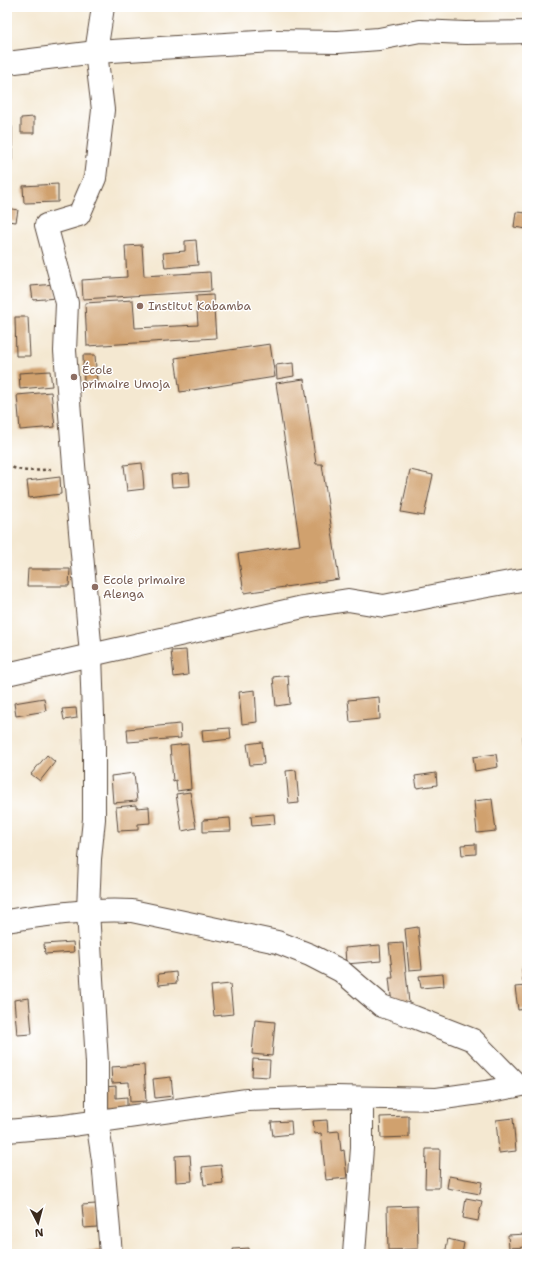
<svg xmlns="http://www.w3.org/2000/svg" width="534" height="1261" font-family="'Shantell Sans',sans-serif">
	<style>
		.building { fill: #d0a16e }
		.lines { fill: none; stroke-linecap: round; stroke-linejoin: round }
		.minor-casing { stroke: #574639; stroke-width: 24 }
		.path { stroke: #574639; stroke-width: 2.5; stroke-dasharray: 3 3; stroke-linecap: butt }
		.minor { stroke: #fff; stroke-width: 22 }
		.education-dot { fill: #8d6e63; stroke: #fff; stroke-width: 1.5 }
		.labels { text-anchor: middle; stroke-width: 3; stroke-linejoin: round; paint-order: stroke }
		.education-label { font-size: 12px; fill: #785e54; stroke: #fff; text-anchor: start }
	</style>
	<rect width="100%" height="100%" fill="#fff"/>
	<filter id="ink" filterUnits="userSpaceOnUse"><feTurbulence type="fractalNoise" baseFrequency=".025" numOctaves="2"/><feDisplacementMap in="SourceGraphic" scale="8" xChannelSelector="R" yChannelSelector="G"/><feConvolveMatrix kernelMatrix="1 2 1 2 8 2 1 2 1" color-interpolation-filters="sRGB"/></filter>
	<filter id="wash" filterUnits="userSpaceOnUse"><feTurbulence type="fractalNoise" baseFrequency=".012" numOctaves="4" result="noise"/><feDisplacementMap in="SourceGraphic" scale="16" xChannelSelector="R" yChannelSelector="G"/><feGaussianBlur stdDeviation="0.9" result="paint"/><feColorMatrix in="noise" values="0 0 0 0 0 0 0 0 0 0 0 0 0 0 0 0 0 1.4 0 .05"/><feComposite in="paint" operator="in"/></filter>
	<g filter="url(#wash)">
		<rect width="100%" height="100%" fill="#f4e8d1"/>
		<g id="blocks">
			<!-- building -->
			<g class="building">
				<path d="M34,117V133H21V118Z"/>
				<rect x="7" y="127" width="5" height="33"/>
				<path d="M58,184V202L24,203L23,186Z"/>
				<path d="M7,208L18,210L16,222L7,221Z"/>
				<path d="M516,212L527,213V229L514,227Z"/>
				<path d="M196,240L198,265L165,268L163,253L185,251V241Z"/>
				<path d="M142,245L144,276L210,272L211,291L83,299L82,280L127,277L125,246Z"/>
				<path d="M55,284L56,298L33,300L31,286Z"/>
				<path d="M213,295L216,338L87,346L85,303L133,300L135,328L198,325L196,296Z"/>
				<path d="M15,317H28L30,356H16Z"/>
				<path d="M270,344L275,377L180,392L175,358Z"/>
				<path d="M83,355H95L97,381L84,382Z"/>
				<path d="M293,363L294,376L277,379L276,365Z"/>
				<path d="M50,371L52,386L20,389L19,373Z"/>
				<path d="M304,379L316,464H322L339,579L244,593L238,554L300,545L276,383Z"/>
				<path d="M51,392L55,427L20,430L17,395Z"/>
				<path d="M142,463L144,489L127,491L124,465Z"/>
				<path d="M410,470L433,475L424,516L401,512Z"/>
				<path d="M189,473L190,486L172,487L171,475Z"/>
				<path d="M60,477L61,494L29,498L27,481Z"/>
				<path d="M28,569H70L69,586H27Z"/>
				<path d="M186,650L188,675L174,677L171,651Z"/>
				<path d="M288,675L290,704L276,706L273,677Z"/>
				<path d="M255,690L257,722L242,724L239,692Z"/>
				<path d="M379,697L380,719L350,722L348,700Z"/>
				<path d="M44,698L46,711L16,716L14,703Z"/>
				<path d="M76,708L77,718L64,720L62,709Z"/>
				<path d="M180,724L181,738L128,742L127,729Z"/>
				<path d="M230,728L231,739L203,742L202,730Z"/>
				<path d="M523,736H527V755H524Z"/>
				<path d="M262,742L264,764L250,765L247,744Z"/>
				<path d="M188,744L191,789L177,791L176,780L173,781L170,746Z"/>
				<path d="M496,754L498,767L475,771L473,757Z"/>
				<path d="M47,755L55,762L40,781L31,774Z"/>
				<path d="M296,770L299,803L289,804L286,771Z"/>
				<path d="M134,773L137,801L113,803L111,776Z"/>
				<path d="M436,773L437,785L417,788L415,776Z"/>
				<path d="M190,792L196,828L182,831L176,794Z"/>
				<path d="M492,799L496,831L477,833L474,801Z"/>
				<path d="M136,805V808L149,807L150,823L138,824V830L118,831L116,807Z"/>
				<path d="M274,814L275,824L252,826L251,816Z"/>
				<path d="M230,818L231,831L203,832V820Z"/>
				<path d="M476,844V854L462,855L461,845Z"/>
				<path d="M418,927L422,969L409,970L405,929Z"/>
				<path d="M73,942L74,952L45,954L44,944Z"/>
				<path d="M403,943L409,1003L392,1005L389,978H393L389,944Z"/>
				<path d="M380,945L381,961L346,964L345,948Z"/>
				<path d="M522,969H527V982H523Z"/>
				<path d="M176,972L177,983L159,985L158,974Z"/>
				<path d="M443,974L444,986L421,988L419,976Z"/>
				<path d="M230,984L233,1014L214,1016L211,986Z"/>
				<path d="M527,986V1009L518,1010L515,987Z"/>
				<path d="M29,998L32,1034L17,1035L14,1000Z"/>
				<path d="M255,1020L275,1022L272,1056L252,1054Z"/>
				<path d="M253,1059L270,1060L269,1077L252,1076Z"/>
				<path d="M144,1065L146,1101L130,1102L129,1082L112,1083L111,1067Z"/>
				<path d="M171,1077L173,1096L155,1098L153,1079Z"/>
				<path d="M116,1086V1098L127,1097V1107L106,1109L105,1087Z"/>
				<path d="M409,1116V1137L381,1138L380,1117Z"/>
				<path d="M513,1118L516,1151L499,1153L496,1120Z"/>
				<path d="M327,1120L328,1132L339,1131L341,1151L344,1150L347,1178L326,1180L321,1133L315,1134L313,1121Z"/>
				<path d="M291,1121L292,1134L273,1136L271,1122Z"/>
				<path d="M426,1149H440L439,1188H425Z"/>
				<path d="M190,1155L192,1181L176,1182L175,1156Z"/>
				<path d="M221,1165L223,1183L204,1185L202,1167Z"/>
				<path d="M449,1176L482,1182L480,1194L447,1188Z"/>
				<path d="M466,1198L482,1201L478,1221L463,1218Z"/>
				<path d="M96,1204L97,1227L84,1228L82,1205Z"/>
				<path d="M417,1206L418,1249L388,1250L387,1207Z"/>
				<path d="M527,1234V1247L509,1248L508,1235Z"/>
				<path d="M448,1239L464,1243L462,1254H445Z"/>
				<path d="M249,1248V1254H234L233,1249Z"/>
				<path d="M100,1250V1254H83V1251Z"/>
			</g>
		</g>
	</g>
	<g filter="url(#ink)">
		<use href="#blocks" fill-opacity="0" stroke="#574639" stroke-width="1"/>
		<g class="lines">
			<!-- minor casing -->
			<g class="minor-casing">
				<g id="minor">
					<path d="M103,7L96,52L103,110L95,178L79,215L46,225L67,303L65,351L74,465L91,654L94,747V819L90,859L88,911L97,1063V1121L103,1160L111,1254"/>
					<path d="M7,63L96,52L272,41L338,42L379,39L420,31L465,33L527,32"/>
					<path d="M7,674L303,607L348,600L384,606L443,594L527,579"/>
					<path d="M7,921C48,914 90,909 132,911L277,942L310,955L341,971L382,1006L414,1017L473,1040L517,1085"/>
					<path d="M7,1131L65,1126L247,1100L335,1097L437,1099L486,1092L527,1084"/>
					<path d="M354,1254L362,1148V1098"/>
				</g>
			</g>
			<!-- path -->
			<path class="path" d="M7,465C22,473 35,471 51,469"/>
			<!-- minor -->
			<use href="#minor" class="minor"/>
		</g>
	</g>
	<!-- markers -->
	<g class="education-dot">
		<circle cx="140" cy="306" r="4"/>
		<circle cx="74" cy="377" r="4"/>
		<circle cx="95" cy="587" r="4"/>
	</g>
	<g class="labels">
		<!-- education labels -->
		<g class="education-label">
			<text x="148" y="310">Institut Kabamba</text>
			<text x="82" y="374">École<tspan x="82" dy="14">primaire Umoja</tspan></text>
			<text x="103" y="584">Ecole primaire<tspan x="103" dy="14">Alenga</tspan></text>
		</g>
	</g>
	<!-- margin -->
	<rect width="534" height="1261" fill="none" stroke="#fff" stroke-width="24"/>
	<!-- north arrow -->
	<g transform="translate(38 1223) rotate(174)" stroke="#ffffff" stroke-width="3" paint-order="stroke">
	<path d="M0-3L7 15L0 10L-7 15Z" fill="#3b2a1e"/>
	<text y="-6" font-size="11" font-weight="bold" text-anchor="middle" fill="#3b2a1e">N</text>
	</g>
</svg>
